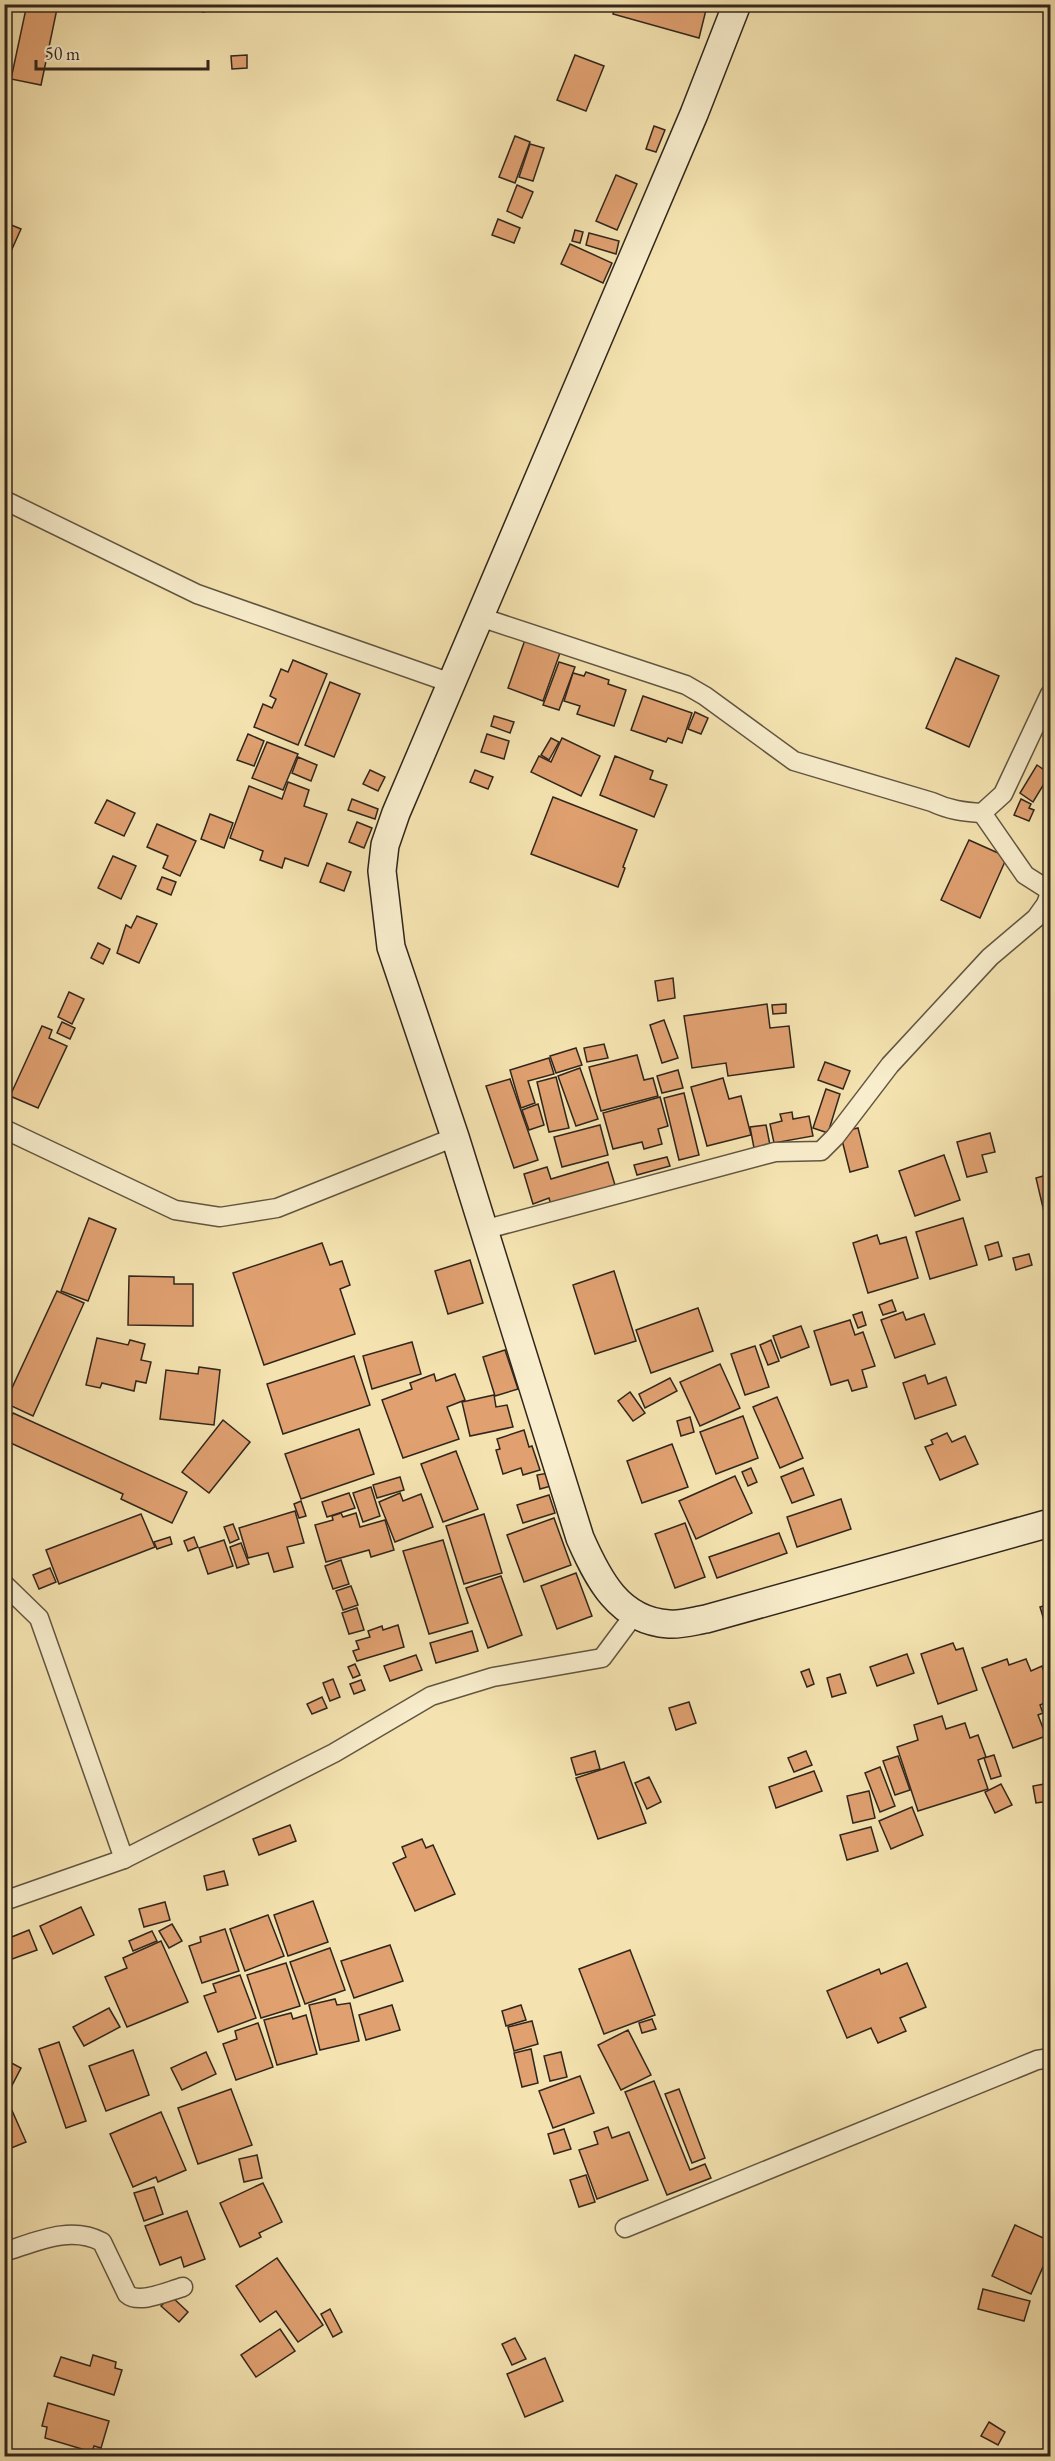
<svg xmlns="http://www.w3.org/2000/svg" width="1055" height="2461" font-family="'EB Garamond',serif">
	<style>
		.building { fill: #e0a070; stroke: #31261c; stroke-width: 1.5 }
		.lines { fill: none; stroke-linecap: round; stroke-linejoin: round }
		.street-casing { stroke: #625541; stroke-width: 21 }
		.secondary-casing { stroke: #31261c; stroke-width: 30 }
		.street { stroke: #f8edcc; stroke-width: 18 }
		.secondary { stroke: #f8edcc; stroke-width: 27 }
	</style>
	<rect width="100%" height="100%" fill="#f4e3b0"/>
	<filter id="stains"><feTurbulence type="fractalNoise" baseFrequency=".00333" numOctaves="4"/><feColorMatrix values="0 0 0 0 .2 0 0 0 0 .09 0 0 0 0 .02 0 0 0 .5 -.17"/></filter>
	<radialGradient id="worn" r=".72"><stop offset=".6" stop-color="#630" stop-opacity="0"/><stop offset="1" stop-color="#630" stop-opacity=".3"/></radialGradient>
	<!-- building -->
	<g class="building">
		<path d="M27,4H58L41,85L11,79Z"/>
		<path d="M173,4H206L204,12Z"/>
		<path d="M616,4H702L707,6L699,38L613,14Z"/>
		<path d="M247,55V68L232,69L231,56Z"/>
		<path d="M575,55L604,66L586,111L557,100Z"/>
		<path d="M654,126L665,130L656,152L646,149Z"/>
		<path d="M515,136L530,142L515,183L499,177Z"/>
		<path d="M530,144L544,148L533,181L519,177Z"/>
		<path d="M616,175L637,184L617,230L596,221Z"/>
		<path d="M517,185L533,192L522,218L507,211Z"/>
		<path d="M498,219L520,228L514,243L492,235Z"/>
		<path d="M4,222L21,229L8,258L4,256Z"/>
		<path d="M575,230L583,232L580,243L572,241Z"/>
		<path d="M589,233L619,241L616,254L586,245Z"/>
		<path d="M570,244L612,263L603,283L561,264Z"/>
		<path d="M526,637L561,650L543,701L508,688Z"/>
		<path d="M956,658L999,676L969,747L926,728Z"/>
		<path d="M293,660L327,674L298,745L254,727L263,704L272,708L276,699L270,696L281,669L288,672Z"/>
		<path d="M559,662L575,667L559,710L543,705Z"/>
		<path d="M586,672L609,680L608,684L626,690L614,726L577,714L580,706L564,701L573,673L584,676Z"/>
		<path d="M330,682L360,694L334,757L305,745Z"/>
		<path d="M643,696L692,713L682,743L668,738L666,742L631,730Z"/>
		<path d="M695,712L708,718L701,734L688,729Z"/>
		<path d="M494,716L514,722L510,733L491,726Z"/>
		<path d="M248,734L264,741L254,766L237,760Z"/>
		<path d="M487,734L509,741L504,759L481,752Z"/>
		<path d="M551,738L559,742L549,760L541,755Z"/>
		<path d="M562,738L600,756L581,796L531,772L539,756L551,762Z"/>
		<path d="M267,742L298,754L283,790L252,778Z"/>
		<path d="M615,756L653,771L650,779L667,785L654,817L600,795Z"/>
		<path d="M298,757L317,765L311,781L292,773Z"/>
		<path d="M1037,765L1050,774L1033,802L1020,793Z"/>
		<path d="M370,770L385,777L378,791L363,784Z"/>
		<path d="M475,770L493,777L488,789L470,782Z"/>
		<path d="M288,782L309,790L304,806L327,814L308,866L285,858L282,868L260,860L263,851L230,838L249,786L282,799Z"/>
		<path d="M553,797L637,830L623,867L625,868L618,887L531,854Z"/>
		<path d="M352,799L378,809L375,819L348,810Z"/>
		<path d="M1021,799L1031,804L1029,808L1034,810L1029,821L1014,815Z"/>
		<path d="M107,800L135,813L124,836L95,823Z"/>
		<path d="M210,814L233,823L224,848L201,839Z"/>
		<path d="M357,822L372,828L364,848L349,842Z"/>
		<path d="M157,824L196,841L180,876L163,868L168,856L147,847Z"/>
		<path d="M969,840L1007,857L980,918L941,900Z"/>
		<path d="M113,856L136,866L121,899L98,888Z"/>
		<path d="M327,863L351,872L344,891L320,882Z"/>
		<path d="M162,877L176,882L171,895L157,889Z"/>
		<path d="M137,916L157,924L139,963L117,953L126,925L131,928Z"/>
		<path d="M98,943L110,949L103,964L91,958Z"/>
		<path d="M673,978L675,998L658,1001L655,981Z"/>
		<path d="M69,992L84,999L72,1024L58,1017Z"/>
		<path d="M767,1004L770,1028L789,1026L794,1067L728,1076L726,1063L692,1068L684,1016Z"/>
		<path d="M786,1004V1013L773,1014L772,1005Z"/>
		<path d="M664,1020L678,1058L662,1063L650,1025Z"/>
		<path d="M62,1022L75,1028L70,1039L57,1033Z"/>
		<path d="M42,1026L52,1030L49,1038L67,1046L38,1108L10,1096Z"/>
		<path d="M604,1044L608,1058L587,1062L584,1048Z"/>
		<path d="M576,1048L582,1065L556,1073L550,1056Z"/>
		<path d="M637,1055L644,1080L653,1078L658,1096L601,1111L589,1067Z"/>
		<path d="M549,1058L554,1074L528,1081L535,1103L521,1108L510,1070Z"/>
		<path d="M825,1062L850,1071L843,1089L818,1080Z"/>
		<path d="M580,1068L598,1119L576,1126L558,1076Z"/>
		<path d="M678,1070L683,1088L662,1093L657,1076Z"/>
		<path d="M556,1077L569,1128L549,1132L537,1082Z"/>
		<path d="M723,1078L729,1099L741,1096L751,1135L707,1146L691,1087Z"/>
		<path d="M510,1079L538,1160L514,1168L486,1086Z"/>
		<path d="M826,1089L840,1094L828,1133L813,1128Z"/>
		<path d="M684,1093L699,1155L679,1160L664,1098Z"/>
		<path d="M660,1097L668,1126L658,1129L662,1144L644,1149L642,1142L613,1149L603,1113Z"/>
		<path d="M538,1104L544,1125L529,1130L522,1110Z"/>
		<path d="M792,1112L793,1119L809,1116L813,1136L774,1143L770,1124L782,1121L780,1114Z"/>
		<path d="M600,1125L608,1155L562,1167L554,1137Z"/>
		<path d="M766,1125L770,1145L754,1148L750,1127Z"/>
		<path d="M858,1128L868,1167L850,1172L840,1132Z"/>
		<path d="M990,1133L995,1152L982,1155L987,1172L967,1177L957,1142Z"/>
		<path d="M944,1155L960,1200L915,1216L899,1171Z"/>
		<path d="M1050,1155V1211L1044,1212L1036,1178L1050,1174L1046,1156Z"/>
		<path d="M667,1157L670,1166L637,1175L634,1165Z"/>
		<path d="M608,1162L615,1185L551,1205L549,1198L533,1204L524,1174L547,1167L551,1179Z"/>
		<path d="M89,1218L116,1229L88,1301L61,1291Z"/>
		<path d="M963,1218L977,1265L930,1279L916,1232Z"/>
		<path d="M877,1235L880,1244L906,1237L918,1278L868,1293L853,1243Z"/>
		<path d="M998,1242L1002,1256L989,1260L985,1246Z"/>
		<path d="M322,1243L330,1265L342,1261L350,1285L340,1289L355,1334L264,1365L233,1273Z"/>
		<path d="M1029,1254L1032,1265L1016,1270L1013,1258Z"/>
		<path d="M470,1260L483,1303L448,1314L435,1271Z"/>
		<path d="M614,1271L636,1341L595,1354L573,1285Z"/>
		<path d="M129,1276L174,1277V1284H193V1326L128,1325Z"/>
		<path d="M57,1291L84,1303L33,1416L5,1403Z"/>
		<path d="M892,1300L896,1311L883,1315L879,1305Z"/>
		<path d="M698,1308L713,1351L651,1373L636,1330Z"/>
		<path d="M862,1312L866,1325L858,1328L853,1315Z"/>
		<path d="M903,1312L906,1320L924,1314L935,1344L895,1358L881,1320Z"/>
		<path d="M850,1320L855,1335L863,1332L875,1366L862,1370L867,1387L852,1391L848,1380L831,1385L814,1331Z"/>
		<path d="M801,1326L809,1347L781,1358L773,1336Z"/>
		<path d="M97,1338L128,1345L130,1340L145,1344L141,1360L151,1362L146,1383L136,1381L134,1391L102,1383L100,1388L86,1385Z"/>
		<path d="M771,1340L779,1361L768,1365L760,1345Z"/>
		<path d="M412,1342L421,1374L372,1389L363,1356Z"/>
		<path d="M755,1346L769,1387L745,1395L731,1354Z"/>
		<path d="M505,1350L518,1389L495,1396L483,1357Z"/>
		<path d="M354,1356L370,1405L283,1434L267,1384Z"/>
		<path d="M720,1364L740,1408L700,1426L680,1382Z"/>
		<path d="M199,1367L220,1370L214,1425L160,1419L166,1370L198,1374Z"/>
		<path d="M434,1374L436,1381L455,1374L465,1400L447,1407L459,1439L403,1458L382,1400L412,1389L410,1383Z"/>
		<path d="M925,1375L928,1384L946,1377L956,1405L915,1419L903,1383Z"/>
		<path d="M670,1378L677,1391L645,1408L639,1394Z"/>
		<path d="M630,1392L645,1413L633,1421L618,1401Z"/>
		<path d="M494,1395L496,1407L507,1405L513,1427L470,1436L462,1402Z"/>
		<path d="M777,1397L803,1458L780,1468L753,1407Z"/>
		<path d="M13,1413L187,1492L172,1523L121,1499L123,1494L4,1440V1432Z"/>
		<path d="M743,1416L758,1458L716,1474L700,1432Z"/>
		<path d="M690,1417L694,1432L681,1436L677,1421Z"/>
		<path d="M223,1420L250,1442L209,1493L182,1472Z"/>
		<path d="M359,1429L374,1474L301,1499L285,1454Z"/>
		<path d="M524,1430L529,1447L532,1446L540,1470L523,1475L521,1468L503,1474L496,1450L500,1449L497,1439Z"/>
		<path d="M947,1433L952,1442L965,1436L978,1464L940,1480L925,1447L933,1444L931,1440Z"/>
		<path d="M672,1444L688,1487L642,1503L627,1461Z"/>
		<path d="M456,1451L478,1509L443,1522L421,1464Z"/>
		<path d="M751,1468L757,1482L748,1486L742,1472Z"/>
		<path d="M803,1468L814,1495L792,1503L781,1477Z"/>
		<path d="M548,1473L551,1486L540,1489L537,1475Z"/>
		<path d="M735,1476L752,1513L696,1539L679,1501Z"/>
		<path d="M400,1477L404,1490L377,1498L373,1485Z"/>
		<path d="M371,1487L380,1516L363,1522L353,1493Z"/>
		<path d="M349,1493L355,1508L327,1517L322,1502Z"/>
		<path d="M400,1493L403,1501L421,1494L433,1527L395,1542L379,1502Z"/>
		<path d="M549,1495L555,1513L523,1523L517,1505Z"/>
		<path d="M841,1499L851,1529L797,1547L787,1517Z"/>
		<path d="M301,1501L306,1516L299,1518L294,1504Z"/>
		<path d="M295,1511L304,1543L287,1547L293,1567L274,1572L268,1553L248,1558L239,1528Z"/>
		<path d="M341,1513L343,1517L356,1513L360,1527L385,1520L394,1550L371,1557L369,1550L326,1562L315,1525L333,1520L332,1516Z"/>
		<path d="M141,1514L155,1547L59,1584L46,1550Z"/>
		<path d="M484,1514L502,1573L464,1584L446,1526Z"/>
		<path d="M554,1518L571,1565L524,1582L507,1535Z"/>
		<path d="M685,1523L705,1577L675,1588L655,1534Z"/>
		<path d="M233,1524L239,1539L230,1543L224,1527Z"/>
		<path d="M779,1533L787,1553L717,1578L709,1557Z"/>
		<path d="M170,1537L172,1544L157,1549L154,1542Z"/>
		<path d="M194,1537L198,1547L188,1551L184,1541Z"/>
		<path d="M224,1540L233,1566L208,1574L199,1548Z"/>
		<path d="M443,1540L468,1623L429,1634L403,1551Z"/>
		<path d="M241,1543L249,1564L237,1568L230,1547Z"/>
		<path d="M341,1560L349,1584L333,1589L325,1566Z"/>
		<path d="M50,1568L56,1582L39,1589L33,1575Z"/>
		<path d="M576,1573L592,1616L557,1629L541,1586Z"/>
		<path d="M501,1576L522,1635L488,1648L466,1588Z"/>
		<path d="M351,1586L358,1605L343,1610L336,1591Z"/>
		<path d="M1050,1604V1618L1044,1620L1040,1607Z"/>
		<path d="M357,1608L364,1630L349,1634L342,1613Z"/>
		<path d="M398,1625L404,1647L357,1661L353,1651L359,1649L356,1641L370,1637L368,1631L382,1626L383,1630Z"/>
		<path d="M472,1631L478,1651L436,1663L430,1643Z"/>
		<path d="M953,1643L956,1650L963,1648L977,1690L938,1704L921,1654Z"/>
		<path d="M907,1654L914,1673L877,1686L870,1667Z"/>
		<path d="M416,1655L422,1670L390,1681L384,1666Z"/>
		<path d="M1007,1659L1009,1665L1026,1659L1031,1671L1042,1666L1050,1689V1701L1040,1705L1043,1713L1038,1715L1046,1736L1013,1748L982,1668Z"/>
		<path d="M355,1664L360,1675L353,1678L348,1667Z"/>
		<path d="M809,1669L814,1684L807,1687L801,1672Z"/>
		<path d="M840,1674L846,1693L832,1697L827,1678Z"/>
		<path d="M333,1679L340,1697L330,1701L323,1683Z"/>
		<path d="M361,1680L365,1690L354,1694L350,1684Z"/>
		<path d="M322,1697L327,1708L312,1714L307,1704Z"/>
		<path d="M689,1702L696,1723L676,1730L669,1708Z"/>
		<path d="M942,1716L946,1729L965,1723L970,1738L978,1735L986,1757L978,1760L988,1789L918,1811L897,1747L918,1740L914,1725Z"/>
		<path d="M595,1751L600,1769L576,1775L571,1758Z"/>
		<path d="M806,1751L812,1765L794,1772L788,1758Z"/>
		<path d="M994,1755L1001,1776L991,1779L984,1758Z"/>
		<path d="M898,1756L910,1790L895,1795L883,1761Z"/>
		<path d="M624,1762L646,1823L598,1839L576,1778Z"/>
		<path d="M880,1767L895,1806L880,1812L865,1773Z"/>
		<path d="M814,1771L822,1791L776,1808L769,1787Z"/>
		<path d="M649,1777L661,1802L647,1809L635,1783Z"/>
		<path d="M1050,1783V1801L1036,1803L1033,1786Z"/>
		<path d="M1001,1784L1012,1805L995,1813L985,1792Z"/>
		<path d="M869,1791L875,1818L853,1823L847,1796Z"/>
		<path d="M912,1807L923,1835L891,1849L879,1821Z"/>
		<path d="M290,1825L296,1841L259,1855L253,1839Z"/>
		<path d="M871,1827L878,1851L847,1860L840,1835Z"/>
		<path d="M422,1839L426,1848L433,1845L455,1894L415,1911L393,1863L406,1857L402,1847Z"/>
		<path d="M224,1871L228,1885L207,1890L204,1876Z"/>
		<path d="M313,1901L328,1942L288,1956L274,1915Z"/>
		<path d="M165,1902L170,1920L144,1927L139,1909Z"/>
		<path d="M81,1907L94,1935L53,1954L40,1926Z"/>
		<path d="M268,1915L284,1956L245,1971L230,1929Z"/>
		<path d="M172,1924L182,1941L169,1948L159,1931Z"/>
		<path d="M225,1929L239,1971L202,1983L189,1946L201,1942L200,1937Z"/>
		<path d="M29,1930L37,1950L4,1962V1940Z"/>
		<path d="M152,1931L157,1941L133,1951L129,1941Z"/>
		<path d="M161,1941L188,2002L127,2027L105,1977L127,1968L123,1958Z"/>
		<path d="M390,1945L403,1981L354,1998L341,1961Z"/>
		<path d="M330,1948L345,1990L305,2004L290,1962Z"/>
		<path d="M630,1950L655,2015L604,2034L579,1969Z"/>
		<path d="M286,1963L300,2006L261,2018L247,1975Z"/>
		<path d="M907,1963L926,2007L900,2018L906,2031L878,2043L871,2028L847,2038L827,1991L879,1969L881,1974Z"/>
		<path d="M240,1975L256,2018L218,2032L204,1996L216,1992L213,1984Z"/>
		<path d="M335,1999L337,2005L350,2003L359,2041L320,2050L309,2005Z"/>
		<path d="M392,2005L400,2030L366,2040L359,2015Z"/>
		<path d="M521,2005L526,2020L506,2026L502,2011Z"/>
		<path d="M109,2008L120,2027L84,2046L73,2027Z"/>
		<path d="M291,2013L293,2019L306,2015L317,2054L277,2065L264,2020Z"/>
		<path d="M652,2019L656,2029L642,2033L639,2023Z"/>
		<path d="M532,2021L538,2044L514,2051L508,2027Z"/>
		<path d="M258,2023L273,2067L236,2080L223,2044L237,2039L235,2031Z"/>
		<path d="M628,2030L651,2075L621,2090L598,2045Z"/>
		<path d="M59,2042L86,2121L66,2128L39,2049Z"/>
		<path d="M531,2049L538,2083L522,2087L514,2053Z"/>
		<path d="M133,2050L149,2095L106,2111L89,2066Z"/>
		<path d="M206,2052L216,2074L182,2090L171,2068Z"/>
		<path d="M561,2052L567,2077L550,2081L544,2056Z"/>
		<path d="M4,2059L21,2068L6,2097L26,2142L4,2151Z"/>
		<path d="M580,2076L594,2113L553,2128L539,2091Z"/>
		<path d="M654,2081L690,2170L705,2164L711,2178L667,2195L625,2092Z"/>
		<path d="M231,2089L252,2145L198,2164L178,2108Z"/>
		<path d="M679,2089L705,2158L692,2163L665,2094Z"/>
		<path d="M161,2112L186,2170L158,2182L156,2177L133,2187L110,2134Z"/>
		<path d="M608,2127L612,2138L629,2132L648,2180L597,2199L579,2150L598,2144L594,2132Z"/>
		<path d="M564,2129L571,2149L554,2154L548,2134Z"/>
		<path d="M257,2155L262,2178L244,2182L239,2159Z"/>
		<path d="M586,2175L595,2202L579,2207L570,2180Z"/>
		<path d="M263,2183L282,2222L259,2233L261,2237L240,2247L220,2203Z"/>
		<path d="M154,2187L163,2214L144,2221L134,2193Z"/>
		<path d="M187,2211L205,2259L184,2267L181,2257L160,2265L145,2226Z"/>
		<path d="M1015,2225L1050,2241V2251L1031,2294L992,2276Z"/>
		<path d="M277,2258L323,2325L298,2342L276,2311L260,2322L236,2286Z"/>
		<path d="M983,2289L1030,2301L1024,2321L978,2309Z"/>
		<path d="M171,2296L188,2312L179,2322L161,2306Z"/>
		<path d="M330,2309L342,2332L333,2337L321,2314Z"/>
		<path d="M280,2329L295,2351L256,2377L241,2355Z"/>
		<path d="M515,2338L526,2359L512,2365L502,2344Z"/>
		<path d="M93,2355L116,2362L115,2368L122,2370L114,2395L54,2376L61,2357L90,2366Z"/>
		<path d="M545,2358L563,2401L525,2417L507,2374Z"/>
		<path d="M48,2403L109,2421L101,2448L94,2446L92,2452L45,2438L47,2427L42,2426Z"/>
		<path d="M989,2422L1005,2432L998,2445L981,2436Z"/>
	</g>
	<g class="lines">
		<!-- street casing -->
		<g class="street-casing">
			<g id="street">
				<path d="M4,500L197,594L451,683"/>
				<path d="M480,617L686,685L705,696L794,761L932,802C949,810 964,812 982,813L1003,794L1050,694"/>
				<path d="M4,1129L175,1210L220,1217L277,1208L455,1137"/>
				<path d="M483,1230L775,1152L821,1151L835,1137L890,1065L990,957L1036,918L1046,904L1049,896L1047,889L1025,875L982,813"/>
				<path d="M4,1584L39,1618L124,1859"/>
				<path d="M4,1901L124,1859L334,1753L431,1696L493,1677L602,1658L634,1615"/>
				<path d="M625,2228L1037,2060L1050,2058"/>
				<path d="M4,2252C36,2242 70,2225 102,2242L127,2294C139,2305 168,2291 183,2287"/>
			</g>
		</g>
		<!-- secondary casing -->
		<g class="secondary-casing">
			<path id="secondary" d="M737,4L694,114L396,813L385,845L382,871L391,947L455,1137L580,1538C598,1579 619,1621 669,1624C681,1625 694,1621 706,1619L1050,1523"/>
		</g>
		<!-- street -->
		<use href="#street" class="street"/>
		<!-- secondary -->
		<use href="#secondary" class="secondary"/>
	</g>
	<!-- margin -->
	<rect width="1055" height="2461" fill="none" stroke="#f4e3b0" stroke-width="24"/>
	<rect x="6" y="6" width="1043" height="2449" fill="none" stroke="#31261c" stroke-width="3"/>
	<rect x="12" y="12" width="1031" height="2437" fill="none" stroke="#31261c" stroke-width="1.5"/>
	<!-- scale -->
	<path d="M36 60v9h172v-9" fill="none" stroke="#31261c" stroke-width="3"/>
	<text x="45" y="60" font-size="18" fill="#31261c" stroke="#f8edcc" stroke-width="4.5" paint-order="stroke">50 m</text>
	<rect width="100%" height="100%" filter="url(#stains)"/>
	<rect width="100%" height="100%" fill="url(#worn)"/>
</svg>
